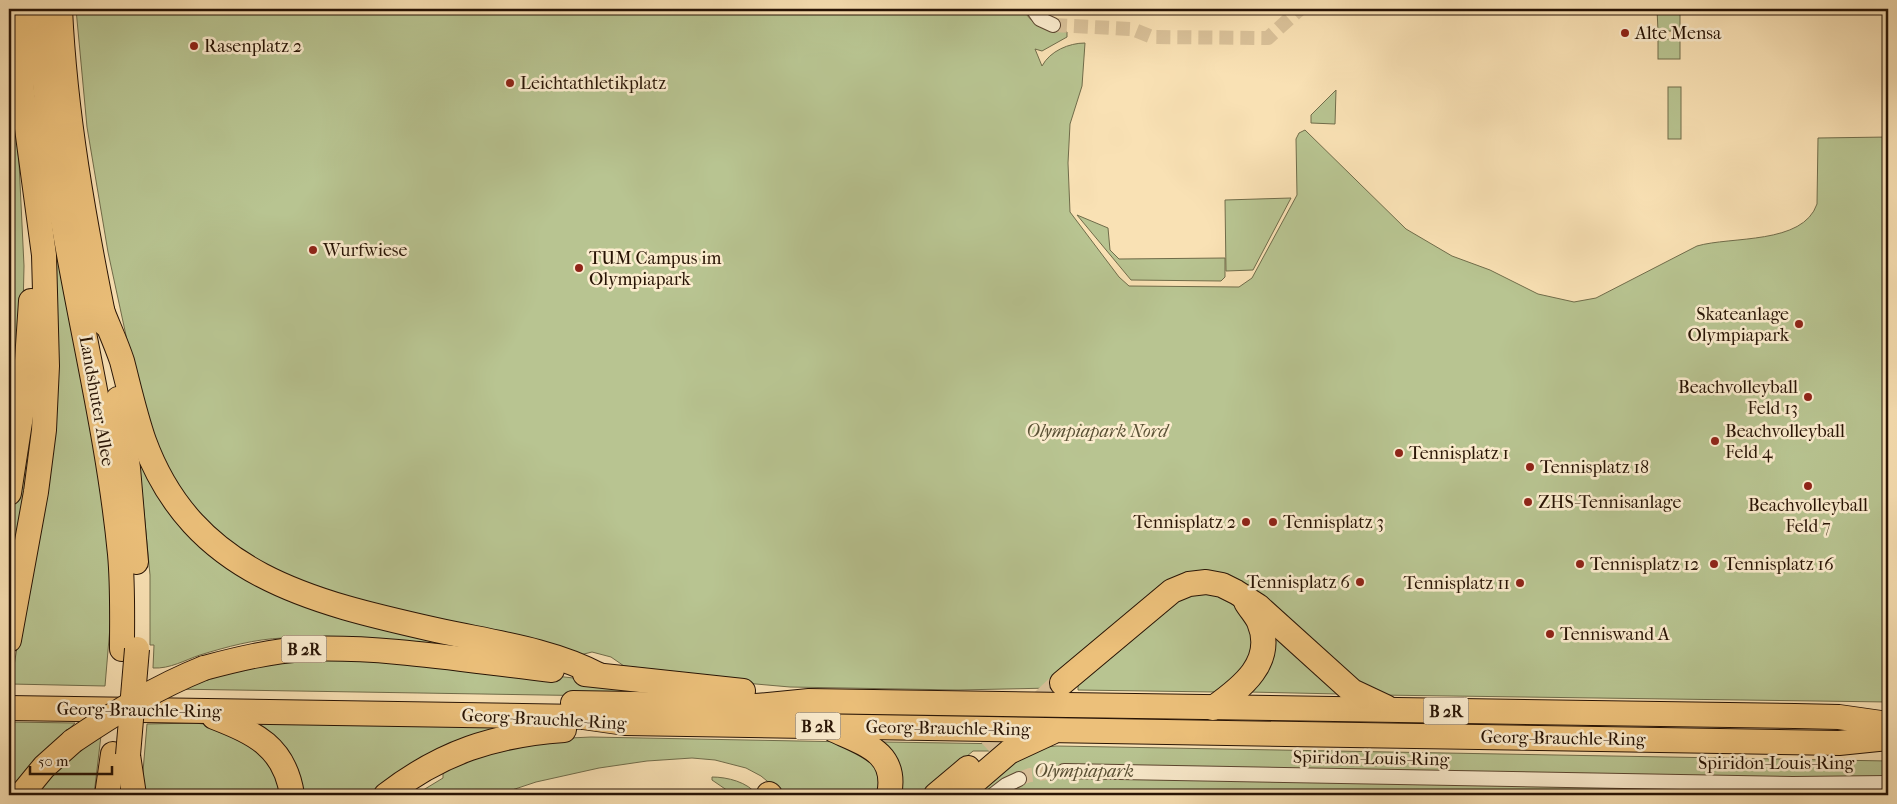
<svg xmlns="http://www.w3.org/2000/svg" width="1897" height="804" font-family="'IM FELL French Canon',serif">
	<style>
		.green { fill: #b8c491; stroke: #706c4a }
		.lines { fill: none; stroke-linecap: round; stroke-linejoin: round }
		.street-tunnel { stroke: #dac29a; stroke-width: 14; stroke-dasharray: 14 7; stroke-linecap: butt }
		.highway-tunnel { stroke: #dac29a; stroke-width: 24; stroke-dasharray: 24 12; stroke-linecap: butt }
		.street-casing { stroke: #5c4630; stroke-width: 16 }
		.highway-casing { stroke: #271304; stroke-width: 26 }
		.street { stroke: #fbecce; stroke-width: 14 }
		.highway { stroke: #ecc07a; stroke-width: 24 }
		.highway-bridge-casing { stroke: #271304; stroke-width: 26; stroke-linecap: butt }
		.highway-bridge { stroke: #ecc07a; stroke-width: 24 }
		.poi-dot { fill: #8f2418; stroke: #fbecce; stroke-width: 2 }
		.labels { text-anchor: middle; stroke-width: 5; stroke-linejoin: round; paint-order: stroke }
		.shield { fill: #fbecce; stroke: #675441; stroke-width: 1 }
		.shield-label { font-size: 16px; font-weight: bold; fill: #271304 }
		.poi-label { font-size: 18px; fill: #271304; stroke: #fbecce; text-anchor: start }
		.street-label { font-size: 18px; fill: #271304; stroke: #fbecce }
		.park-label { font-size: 18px; font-style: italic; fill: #5a5135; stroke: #fbecce }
	</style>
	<rect width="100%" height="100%" fill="#f9e1b4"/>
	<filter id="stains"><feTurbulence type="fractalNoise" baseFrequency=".004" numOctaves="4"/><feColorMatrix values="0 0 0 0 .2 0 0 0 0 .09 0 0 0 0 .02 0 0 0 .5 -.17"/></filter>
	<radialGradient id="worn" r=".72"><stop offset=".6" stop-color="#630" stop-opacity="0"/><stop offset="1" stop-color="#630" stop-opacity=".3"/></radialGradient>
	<!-- green -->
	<g class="green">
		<path d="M9,9L12,92L19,162L24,266L23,310L9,442Z"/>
		<path d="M76,9H1023C1034,28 1046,29 1067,32V37L1042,51L1035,49L1042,66C1050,51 1069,43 1085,43L1082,86L1070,124L1068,163L1070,212L1119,277L1129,286L1239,287L1252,278L1297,195L1296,139L1299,133L1305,130L1406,229L1452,256L1490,270L1538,294L1574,302L1596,298L1697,246C1731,236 1803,245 1817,204L1818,138L1888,137V702L1378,695L1212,572L1052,688L958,690L790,687L733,682L714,676L624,666L611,657L592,652L580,655L317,591L230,547L173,485L141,405L108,252L87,127Z"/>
		<path d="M1657,9H1680V31H1658Z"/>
		<rect x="1658" y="39" width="22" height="20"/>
		<rect x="1668" y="87" width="13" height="52"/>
		<path d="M1336,90L1335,124L1311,123V115Z"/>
		<path d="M29,92L94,442L109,554L111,615L105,686L11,684L42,496Z"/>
		<path d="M1291,198L1253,270L1226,271L1225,200Z"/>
		<path d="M1077,215L1108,228L1110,250L1119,259L1225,258V277L1221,281L1131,280Z"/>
		<path d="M32,354L40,404L9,600V527L20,463Z"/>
		<path d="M137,439L244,571L541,658C455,649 368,634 283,638C255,639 226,647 200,655C185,660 170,669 153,668L154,645H150V575Z"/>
		<path d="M1207,591L1232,600L1253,623V661L1216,692L1078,690V684L1177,598Z"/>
		<path d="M1265,624L1340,694L1249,692Z"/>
		<path d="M304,657L504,670L729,696V698L172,689L192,679Z"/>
		<path d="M235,721L522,725L377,790L370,795H296Z"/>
		<path d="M9,722L75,723L25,771L9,791Z"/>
		<path d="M195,723L220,726L239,736L271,761L282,795H141L147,724Z"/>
		<path d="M102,727L94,795H32L36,789Z"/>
		<path d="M591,737L851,742L878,761L883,795H784L761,776L746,768L715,760L692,758L647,761L599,768L536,782L497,795H415L443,778V767L527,740Z"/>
		<path d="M881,742H885L1011,744L1002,751H973L922,795H895Z"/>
		<path d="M1056,746L1888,761V795H970C994,774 1023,748 1056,746Z"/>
		<path d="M712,777C727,777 748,782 757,795H734L712,780Z"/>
	</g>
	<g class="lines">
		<!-- street-tunnel -->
		<g class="street-tunnel">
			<path d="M1053,25L1132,29L1152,37L1268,38L1300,9"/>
			<path d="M1019,779L1030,775L1064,771"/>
		</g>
		<!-- highway-tunnel -->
		<path class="highway-tunnel" d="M989,751L1062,683"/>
		<!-- street casing -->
		<g class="street-casing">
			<g id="street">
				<path d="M1033,9L1040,19L1053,25"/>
				<path d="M1064,771L1793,784L1888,783"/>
				<path d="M993,795L1006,785L1019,779"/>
			</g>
		</g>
		<!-- highway casing -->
		<g class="highway-casing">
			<g id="highway">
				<path d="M39,9C43,78 51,147 62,215C81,329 109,440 120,554C123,586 122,618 122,649"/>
				<path d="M60,9C65,115 84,220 105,324"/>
				<path d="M101,308C108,326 116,343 122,361C129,388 135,415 144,441C193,575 312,602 436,630C490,642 550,649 599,675"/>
				<path d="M118,399L128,468L136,562"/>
				<path d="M9,493L25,390L31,301"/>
				<path d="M9,640L36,492L44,430L47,366L44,255L22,91L19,9"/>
				<path d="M204,668C238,659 271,651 305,649C387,646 470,661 552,670"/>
				<path d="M585,674L743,691"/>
				<path d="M1062,683L1172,591L1189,584L1206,582L1222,585L1236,592L1258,606L1352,691L1386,707"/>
				<path d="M573,703L756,706L809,701L1795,716L1839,717L1888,724"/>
				<path d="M9,708L583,717L625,723L1839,743L1888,738"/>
				<path d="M1213,708C1241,688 1276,662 1259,622C1256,615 1250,609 1246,602"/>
				<path d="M214,717C255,733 285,747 292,795"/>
				<path d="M834,730C865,744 898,753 889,795"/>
				<path d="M128,755L134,795"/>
				<path d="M769,794L770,795"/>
				<path d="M21,795L44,767L73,741"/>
				<path d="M107,795L113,754"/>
				<path d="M386,795C442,752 494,735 564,730"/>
				<path d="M936,795L968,768"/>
				<path d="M959,795L1009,752L1052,732"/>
			</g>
		</g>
		<!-- street -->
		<use href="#street" class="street"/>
		<!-- highway -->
		<use href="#highway" class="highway"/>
		<!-- highway-bridge casing -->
		<g class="highway-bridge-casing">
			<g id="highway-bridge">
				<path d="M73,741C116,712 157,687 204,668"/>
				<path d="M128,755L137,649"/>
			</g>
		</g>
		<!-- highway-bridge -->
		<use href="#highway-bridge" class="highway-bridge"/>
	</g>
	<!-- markers -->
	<g class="poi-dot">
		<circle cx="1625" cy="33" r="5"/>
		<circle cx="194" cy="46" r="5"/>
		<circle cx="510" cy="83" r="5"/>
		<circle cx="313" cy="250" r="5"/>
		<circle cx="579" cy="268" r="5"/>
		<circle cx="1799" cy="324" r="5"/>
		<circle cx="1808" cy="397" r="5"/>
		<circle cx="1715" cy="441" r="5"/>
		<circle cx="1399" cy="453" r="5"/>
		<circle cx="1530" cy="467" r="5"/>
		<circle cx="1808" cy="486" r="5"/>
		<circle cx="1528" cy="502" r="5"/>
		<circle cx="1246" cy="522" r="5"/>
		<circle cx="1273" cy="522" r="5"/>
		<circle cx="1580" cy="564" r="5"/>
		<circle cx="1714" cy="564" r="5"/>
		<circle cx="1360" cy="582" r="5"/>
		<circle cx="1520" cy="583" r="5"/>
		<circle cx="1550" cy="634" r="5"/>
	</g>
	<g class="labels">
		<!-- shield labels -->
		<g class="shield">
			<rect x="281.5" y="635.5" width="45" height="27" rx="4"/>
			<rect x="1423.5" y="697.5" width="45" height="27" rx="4"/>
			<rect x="795.5" y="712.5" width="45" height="27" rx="4"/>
		</g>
		<g class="shield-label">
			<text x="304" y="655">B 2R</text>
			<text x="1446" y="717">B 2R</text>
			<text x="818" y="732">B 2R</text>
		</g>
		<!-- poi labels -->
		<g class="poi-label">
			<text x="1635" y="39">Alte Mensa</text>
			<text x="204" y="52">Rasenplatz 2</text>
			<text x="520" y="89">Leichtathletikplatz</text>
			<text x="323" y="256">Wurfwiese</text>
			<text x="589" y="264">TUM Campus im<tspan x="589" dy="21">Olympiapark</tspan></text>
			<text x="1789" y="320" text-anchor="end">Skateanlage<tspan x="1789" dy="21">Olympiapark</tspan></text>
			<text x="1798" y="393" text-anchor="end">Beachvolleyball<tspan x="1798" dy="21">Feld 13</tspan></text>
			<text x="1725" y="437">Beachvolleyball<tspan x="1725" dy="21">Feld 4</tspan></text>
			<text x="1409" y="459">Tennisplatz 1</text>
			<text x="1540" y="473">Tennisplatz 18</text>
			<text x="1538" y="508">ZHS-Tennisanlage</text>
			<text x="1808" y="511" text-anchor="middle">Beachvolleyball<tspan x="1808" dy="21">Feld 7</tspan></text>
			<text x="1236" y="528" text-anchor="end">Tennisplatz 2</text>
			<text x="1283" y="528">Tennisplatz 3</text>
			<text x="1590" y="570">Tennisplatz 12</text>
			<text x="1724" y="570">Tennisplatz 16</text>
			<text x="1350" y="588" text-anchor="end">Tennisplatz 6</text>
			<text x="1510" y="589" text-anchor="end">Tennisplatz 11</text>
			<text x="1560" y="640">Tenniswand A</text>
		</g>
		<!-- street labels -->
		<g class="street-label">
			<text transform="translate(97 401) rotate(80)" y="6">Landshuter Allee</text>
			<text transform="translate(139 710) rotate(1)" y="6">Georg-Brauchle-Ring</text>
			<text transform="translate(544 719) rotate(3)" y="6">Georg-Brauchle-Ring</text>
			<text transform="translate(948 728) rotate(1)" y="6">Georg-Brauchle-Ring</text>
			<text transform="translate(1563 738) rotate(1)" y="6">Georg-Brauchle-Ring</text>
			<text transform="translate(1371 758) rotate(1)" y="6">Spiridon-Louis-Ring</text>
			<text x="1776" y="769">Spiridon-Louis-Ring</text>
		</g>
		<!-- park labels -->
		<g class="park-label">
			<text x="1097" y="437">Olympiapark Nord</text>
			<text x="1084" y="777">Olympiapark</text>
		</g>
	</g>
	<!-- margin -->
	<rect width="1897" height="804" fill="none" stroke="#f9e1b4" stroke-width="30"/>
	<rect x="10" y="10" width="1877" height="784" fill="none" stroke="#271304" stroke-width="2.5"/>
	<rect x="15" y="15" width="1867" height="774" fill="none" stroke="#271304"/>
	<!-- scale -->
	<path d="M30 766v8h82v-8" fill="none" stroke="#271304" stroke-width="2.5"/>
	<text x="38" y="766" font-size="15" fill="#271304" stroke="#fbecce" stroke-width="4" paint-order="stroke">50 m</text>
	<rect width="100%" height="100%" filter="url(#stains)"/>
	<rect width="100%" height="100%" fill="url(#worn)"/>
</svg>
